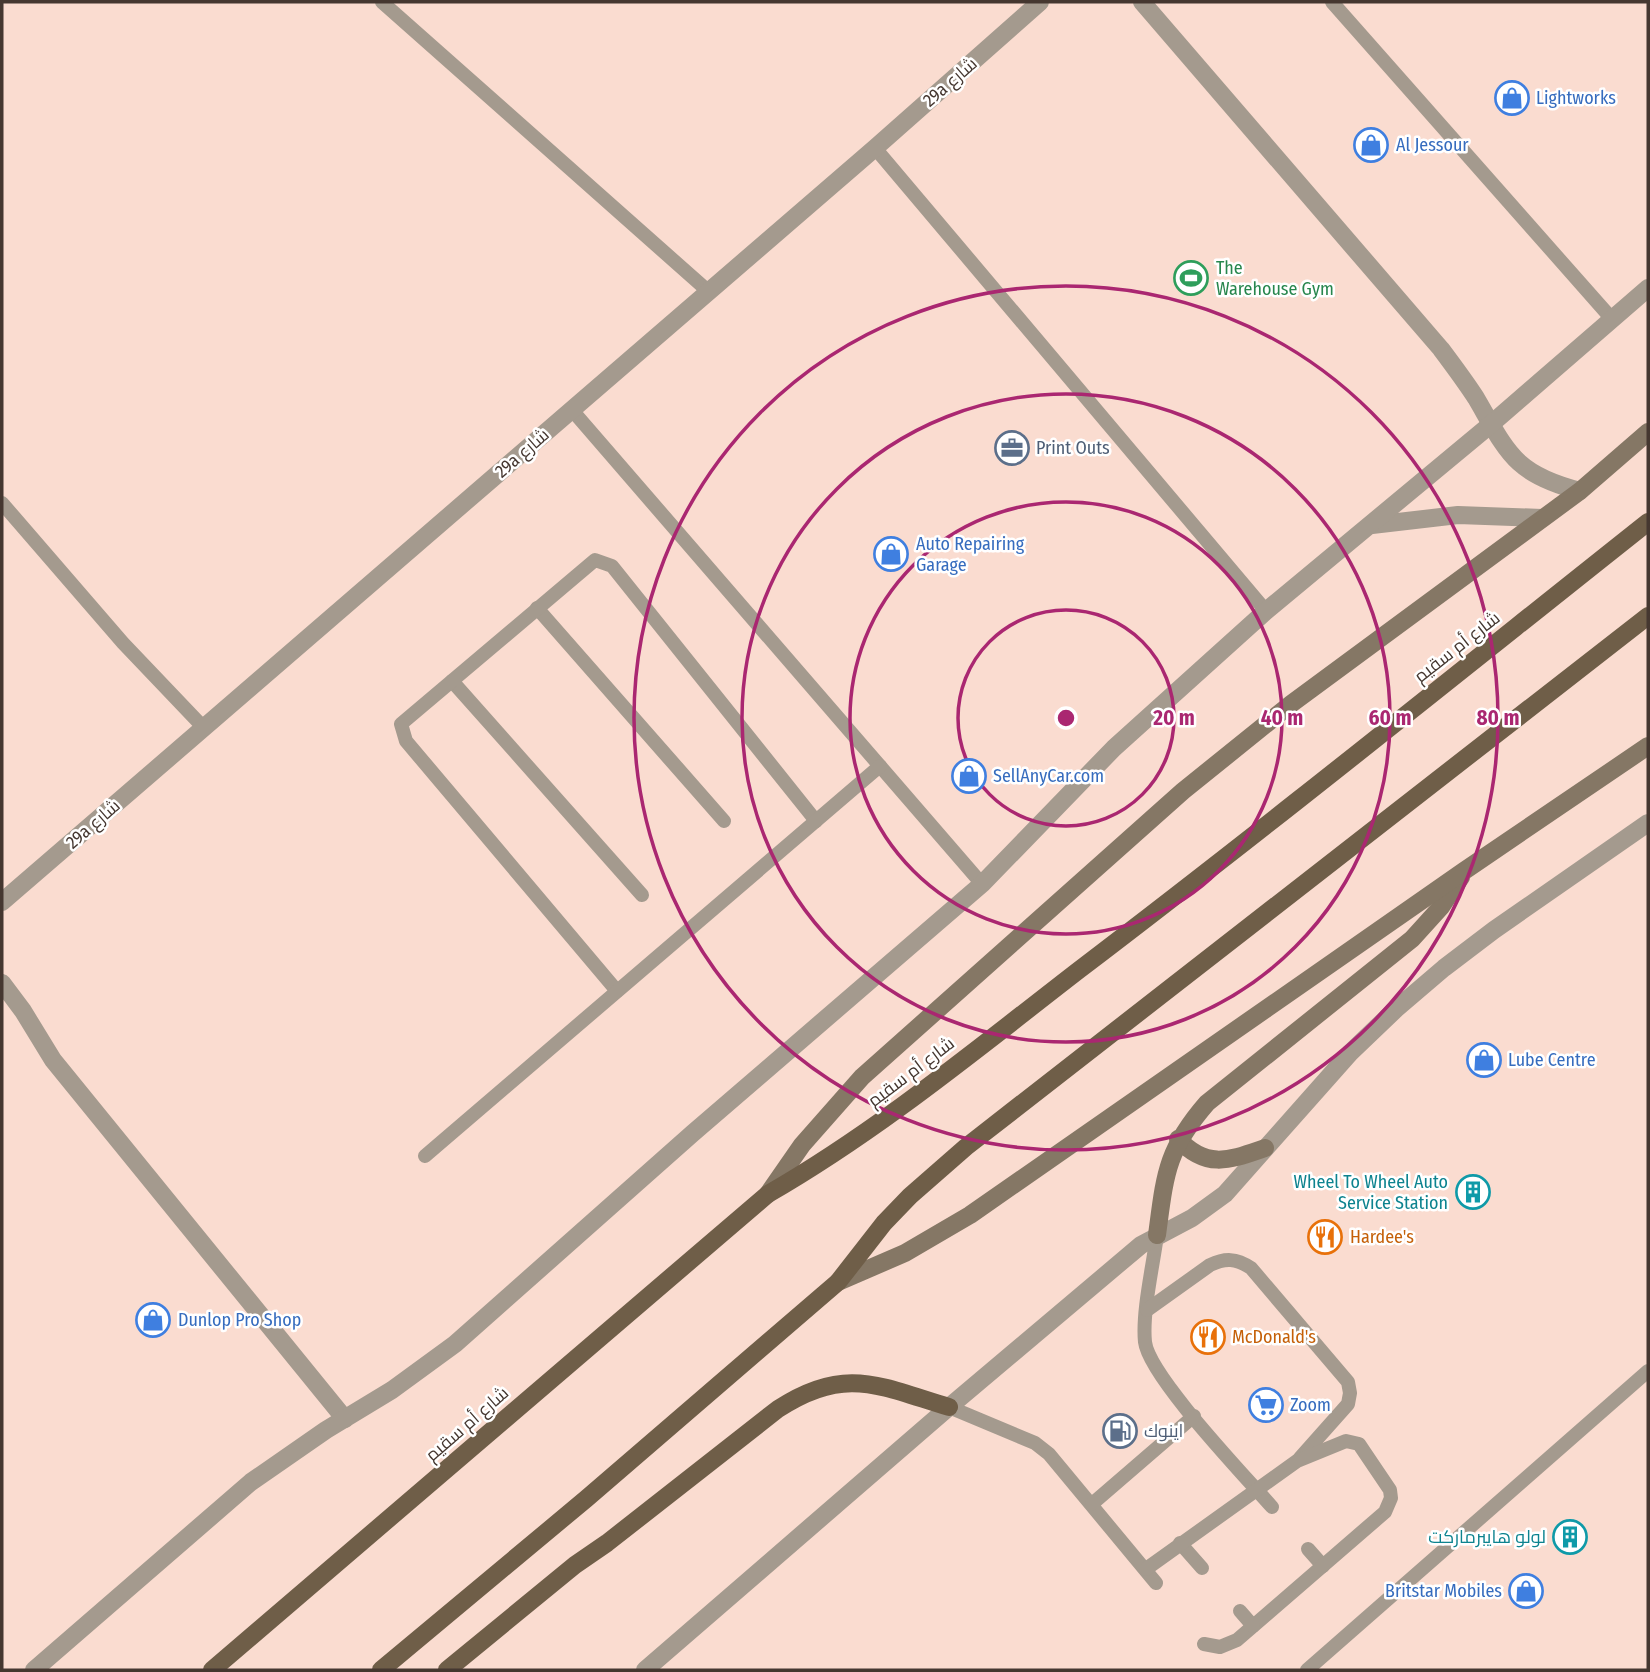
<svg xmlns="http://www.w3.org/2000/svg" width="1650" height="1672" font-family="'Fira Sans Condensed',Cairo,sans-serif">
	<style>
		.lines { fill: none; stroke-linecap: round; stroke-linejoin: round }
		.lane { stroke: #a49a8e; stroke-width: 14 }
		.street { stroke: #a49a8e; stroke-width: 18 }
		.secondary { stroke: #857765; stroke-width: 18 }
		.primary { stroke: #6f5e48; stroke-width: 18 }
		.ring { fill: none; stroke: #aa2771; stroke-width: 3.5 }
		.labels { text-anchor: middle; stroke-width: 5; stroke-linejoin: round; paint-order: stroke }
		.street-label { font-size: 18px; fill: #453730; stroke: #fff }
		.shop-label { font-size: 18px; fill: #366cbe; stroke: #fff; text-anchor: start }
		.leisure-label { font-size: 18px; fill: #27864d; stroke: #fff; text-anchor: start }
		.service-label { font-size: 18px; fill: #4e5e75; stroke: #fff; text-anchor: start }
		.culture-label { font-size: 18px; fill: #0d838f; stroke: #fff; text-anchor: end }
		.food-label { font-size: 18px; fill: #c56008; stroke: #fff; text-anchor: start }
		.centre { fill: #aa2771; stroke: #fff; stroke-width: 3.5 }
		.ring-label { font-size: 21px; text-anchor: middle; font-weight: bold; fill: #aa2771; stroke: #fff; stroke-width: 5; stroke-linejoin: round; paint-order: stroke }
	</style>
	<rect width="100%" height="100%" fill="#fadcd0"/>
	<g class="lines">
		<!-- lane -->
		<g class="lane">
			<path d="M382,2L708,291"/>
			<path d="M1332,2L1612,319"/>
			<path d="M875,148L1266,611"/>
			<path d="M572,410L982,884"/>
			<path d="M2,503L123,643L204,728"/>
			<path d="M537,608L724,821"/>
			<path d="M452,681L642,895"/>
			<path d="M617,991L406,741L401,724L595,560L612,566L816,821"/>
			<path d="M425,1156L880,766"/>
			<path d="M1157,1235C1153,1266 1142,1312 1145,1342C1149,1376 1245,1476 1272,1507"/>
			<path d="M1147,1310L1210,1265C1225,1258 1236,1258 1251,1268L1348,1382L1350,1393L1348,1404L1300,1458"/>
			<path d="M949,1407L1035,1443L1049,1454L1156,1583"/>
			<path d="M1092,1504L1194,1416"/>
			<path d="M1180,1543L1202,1568"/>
			<path d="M1308,1549L1323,1566"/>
			<path d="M1146,1569L1297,1461L1346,1441L1359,1444L1363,1450L1390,1490L1391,1498L1385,1512L1237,1640L1220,1647L1204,1644"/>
			<path d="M1240,1611L1253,1626"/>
			<path d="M1307,1670L1648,1371"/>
		</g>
		<!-- street -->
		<g class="street">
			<path d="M1142,2L1441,349C1453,365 1465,381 1476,398C1508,453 1514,474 1580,491"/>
			<path d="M1372,525L1458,515L1542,518"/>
			<path d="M2,902L875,148L1040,2"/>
			<path d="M2,983L23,1011L53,1060L345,1419"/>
			<path d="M34,1670L251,1482L326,1430L392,1390L455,1344L693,1133L982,884L1114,748L1266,611L1490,425L1648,288"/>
			<path d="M645,1670L949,1407L1141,1245L1192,1218L1225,1194L1350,1053L1396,1009L1444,968L1494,930L1648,823"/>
		</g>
		<!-- secondary -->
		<g class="secondary">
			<path d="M1178,1139C1207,1170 1230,1160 1265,1148"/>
			<path d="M768,1194L802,1145L862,1077L1183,791L1291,704L1580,491L1648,432"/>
			<path d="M1157,1235C1165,1175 1166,1150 1207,1103L1412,939L1441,907L1461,877"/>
			<path d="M838,1282L905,1253L970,1215L1464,871L1648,746"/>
		</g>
		<!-- primary -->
		<g class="primary">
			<path d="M212,1670L768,1194C879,1130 978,1048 1079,970C1271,824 1459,672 1648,522"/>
			<path d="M381,1670L586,1499L838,1282L884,1223L910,1196L966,1147L1648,616"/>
			<path d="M447,1670L575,1565L607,1543L778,1409C845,1365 879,1386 949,1407"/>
		</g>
	</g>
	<!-- distance rings -->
	<g class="ring">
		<circle cx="1066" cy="718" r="108"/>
		<circle cx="1066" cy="718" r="216"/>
		<circle cx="1066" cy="718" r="324"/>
		<circle cx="1066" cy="718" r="432"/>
	</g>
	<!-- icons -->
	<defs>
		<g id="shop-ring" transform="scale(1.75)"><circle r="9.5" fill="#fff" stroke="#3f7fe0" stroke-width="1.5"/><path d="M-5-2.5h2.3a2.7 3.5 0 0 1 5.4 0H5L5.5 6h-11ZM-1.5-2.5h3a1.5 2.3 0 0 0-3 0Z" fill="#3f7fe0"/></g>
		<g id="stadium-ring" transform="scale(1.75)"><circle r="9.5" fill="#fff" stroke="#2e9e5b" stroke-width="1.5"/><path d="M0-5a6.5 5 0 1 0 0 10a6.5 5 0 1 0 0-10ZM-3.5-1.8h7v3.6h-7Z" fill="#2e9e5b"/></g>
		<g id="office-ring" transform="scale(1.75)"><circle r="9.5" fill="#fff" stroke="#5c6f8a" stroke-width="1.5"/><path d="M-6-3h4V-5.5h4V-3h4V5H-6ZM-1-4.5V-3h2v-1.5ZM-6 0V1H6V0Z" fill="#5c6f8a"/></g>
		<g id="building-ring" transform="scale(1.75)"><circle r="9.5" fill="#fff" stroke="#0f9aa8" stroke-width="1.5"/><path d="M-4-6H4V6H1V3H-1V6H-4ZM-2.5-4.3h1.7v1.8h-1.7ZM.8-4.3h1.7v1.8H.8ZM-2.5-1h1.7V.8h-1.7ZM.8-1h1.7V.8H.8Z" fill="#0f9aa8"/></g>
		<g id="restaurant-ring" transform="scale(1.75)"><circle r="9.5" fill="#fff" stroke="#e8710a" stroke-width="1.5"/><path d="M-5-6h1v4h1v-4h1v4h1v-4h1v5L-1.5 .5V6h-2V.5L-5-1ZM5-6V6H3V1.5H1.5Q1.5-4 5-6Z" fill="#e8710a"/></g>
		<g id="supermarket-ring" transform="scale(1.75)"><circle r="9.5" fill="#fff" stroke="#3f7fe0" stroke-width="1.5"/><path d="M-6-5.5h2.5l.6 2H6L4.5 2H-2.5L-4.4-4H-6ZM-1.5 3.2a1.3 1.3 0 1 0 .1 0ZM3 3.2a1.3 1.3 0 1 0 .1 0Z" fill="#3f7fe0"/></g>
		<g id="fuel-ring" transform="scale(1.75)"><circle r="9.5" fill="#fff" stroke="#5c6f8a" stroke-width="1.5"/><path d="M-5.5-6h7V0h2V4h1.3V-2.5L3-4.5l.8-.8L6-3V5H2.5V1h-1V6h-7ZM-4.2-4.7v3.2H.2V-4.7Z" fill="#5c6f8a"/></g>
	</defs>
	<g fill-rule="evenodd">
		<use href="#shop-ring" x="1512" y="98"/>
		<use href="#shop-ring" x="1371" y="145"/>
		<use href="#stadium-ring" x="1191" y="278"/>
		<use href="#office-ring" x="1012" y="448"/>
		<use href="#shop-ring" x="891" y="554"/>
		<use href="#shop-ring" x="969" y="776"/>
		<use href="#shop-ring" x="1484" y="1060"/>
		<use href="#building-ring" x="1473" y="1192"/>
		<use href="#restaurant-ring" x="1325" y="1237"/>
		<use href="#shop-ring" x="153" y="1320"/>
		<use href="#restaurant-ring" x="1208" y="1337"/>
		<use href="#supermarket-ring" x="1266" y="1405"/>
		<use href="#fuel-ring" x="1120" y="1431"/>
		<use href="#building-ring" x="1570" y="1537"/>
		<use href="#shop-ring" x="1526" y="1591"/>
	</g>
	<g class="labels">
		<!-- street labels -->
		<g class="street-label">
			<text transform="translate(950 82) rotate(-41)" y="6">29a شارع</text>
			<text transform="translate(522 453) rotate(-41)" y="6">29a شارع</text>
			<text transform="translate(1457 647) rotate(-38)" y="6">شارع أم سقيم</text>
			<text transform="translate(93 824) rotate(-41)" y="6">29a شارع</text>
			<text transform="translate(911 1072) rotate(-37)" y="6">شارع أم سقيم</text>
			<text transform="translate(467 1424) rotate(-41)" y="6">شارع أم سقيم</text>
		</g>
		<!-- shop labels -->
		<g class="shop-label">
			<text x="1536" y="104">Lightworks</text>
			<text x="1396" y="151">Al Jessour</text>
			<text x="916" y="550">Auto Repairing<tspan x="916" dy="21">Garage</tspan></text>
			<text x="993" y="782">SellAnyCar.com</text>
			<text x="1508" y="1066">Lube Centre</text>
			<text x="178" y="1326">Dunlop Pro Shop</text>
			<text x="1290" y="1411">Zoom</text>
			<text x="1502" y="1597" text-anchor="end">Britstar Mobiles</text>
		</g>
		<!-- leisure labels -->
		<g class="leisure-label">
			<text x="1216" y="274">The<tspan x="1216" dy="21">Warehouse Gym</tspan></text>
		</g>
		<!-- service labels -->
		<g class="service-label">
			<text x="1036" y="454">Print Outs</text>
			<text x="1144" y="1437">اينوك</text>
		</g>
		<!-- culture labels -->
		<g class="culture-label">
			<text x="1448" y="1188">Wheel To Wheel Auto<tspan x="1448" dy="21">Service Station</tspan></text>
			<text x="1546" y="1543">لولو هايبرماركت</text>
		</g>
		<!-- food labels -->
		<g class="food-label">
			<text x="1350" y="1243">Hardee's</text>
			<text x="1232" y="1343">McDonald's</text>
		</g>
	</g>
	<circle cx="1066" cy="718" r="10" class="centre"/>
	<g class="ring-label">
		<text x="1174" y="725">20 m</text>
		<text x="1282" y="725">40 m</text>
		<text x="1390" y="725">60 m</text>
		<text x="1498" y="725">80 m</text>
	</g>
	<!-- border -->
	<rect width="1650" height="1672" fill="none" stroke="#453730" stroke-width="7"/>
</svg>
